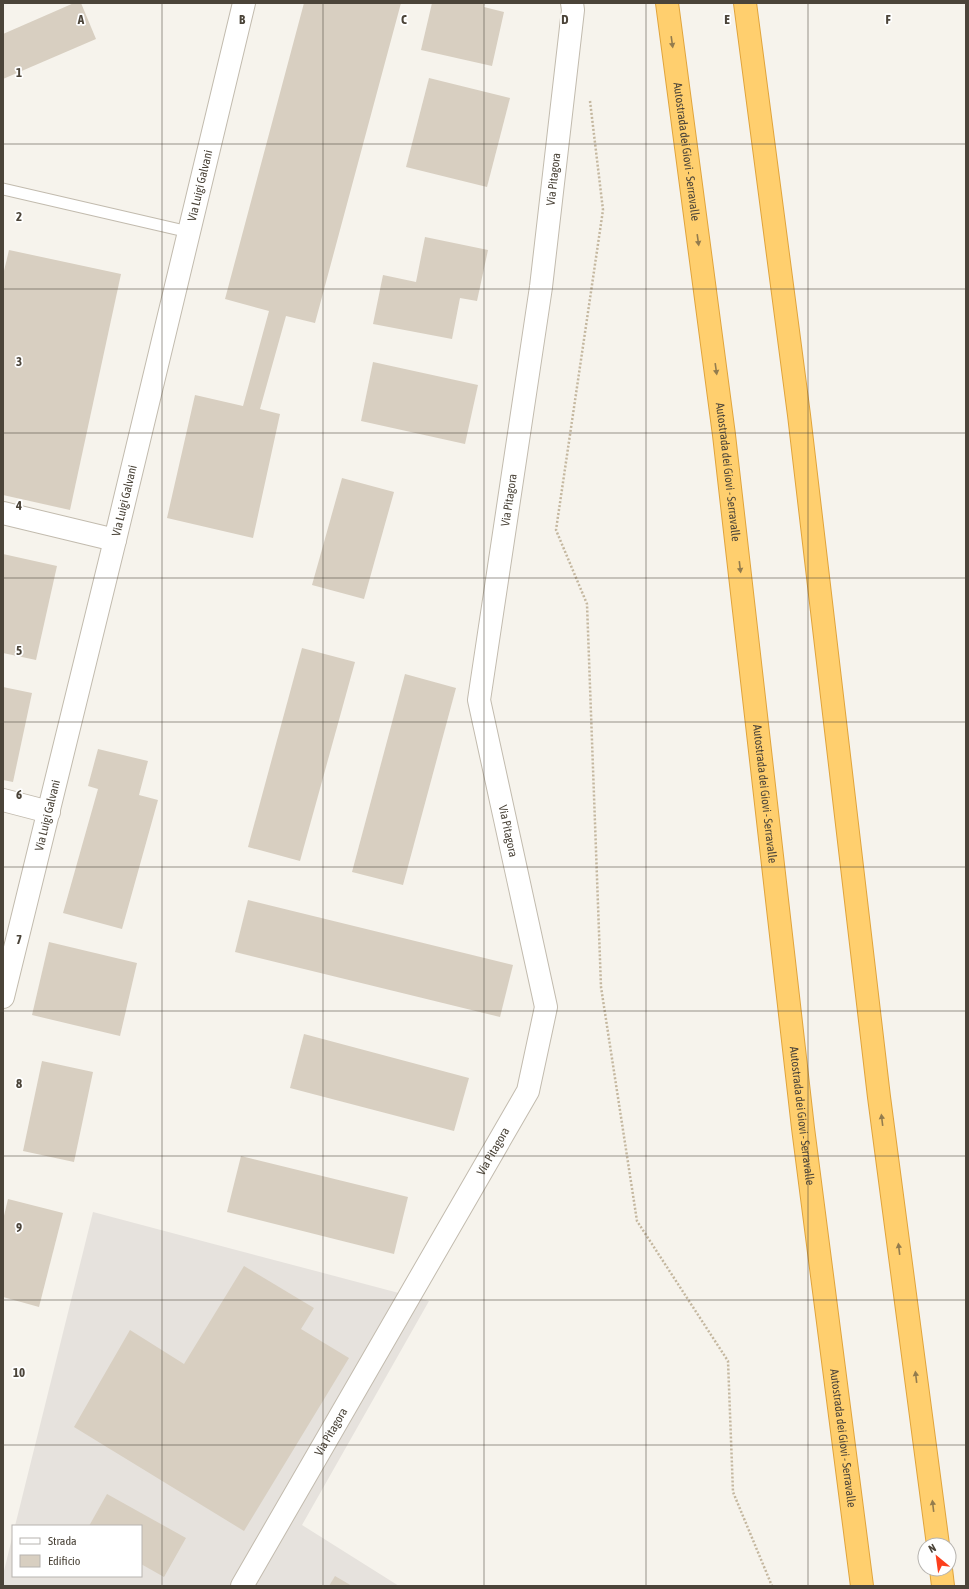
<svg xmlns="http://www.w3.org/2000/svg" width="969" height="1589" font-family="'Asap Condensed',sans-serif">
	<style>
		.industrial { fill: #e6e2dd }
		.building { fill: #d8cfc1 }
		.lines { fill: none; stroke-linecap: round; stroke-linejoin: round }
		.service-casing { stroke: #c2bbae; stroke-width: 13 }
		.minor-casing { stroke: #c2bbae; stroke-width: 24 }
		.motorway-casing { stroke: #e0a43c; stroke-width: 24 }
		.path { stroke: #c4b79f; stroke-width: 2.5; stroke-dasharray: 2 2; stroke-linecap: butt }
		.service { stroke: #fff; stroke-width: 11 }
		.minor { stroke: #fff; stroke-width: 22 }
		.motorway { stroke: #ffcf6e; stroke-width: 22 }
		.oneway { fill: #937c4e }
		.grid { fill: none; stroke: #4b4439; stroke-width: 1; stroke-opacity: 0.55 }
		.labels { text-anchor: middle; stroke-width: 3.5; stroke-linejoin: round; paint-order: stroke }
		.street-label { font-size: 12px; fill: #4b4439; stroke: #fff }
		.grid-label { font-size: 13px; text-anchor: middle; font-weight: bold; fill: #4b4439; stroke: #fff; stroke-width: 3.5; stroke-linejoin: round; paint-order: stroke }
	</style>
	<rect width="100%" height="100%" fill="#f6f3ec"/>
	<!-- industrial -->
	<path class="industrial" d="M93,1212L429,1301L302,1525L399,1586H3V1575L13,1534V1576H141V1526H15Z"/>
	<!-- building -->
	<g class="building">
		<path d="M74,3H81L96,39L3,79V34Z"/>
		<path d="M304,3H401L315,323L286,316L260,409L280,414L253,538L167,518L195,395L243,406L269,311L225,299Z"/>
		<path d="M432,3H485L484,7L504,12L492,66L421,50Z"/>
		<path d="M429,78L510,98L487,187L406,167Z"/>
		<path d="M425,237L488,250L477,301L460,298L452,339L373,324L383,275L416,282Z"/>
		<path d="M9,250L121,274L70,510L3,495V275Z"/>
		<path d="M373,362L478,385L465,444L361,421Z"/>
		<path d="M342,478L394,492L364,599L312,585Z"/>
		<path d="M3,554L57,566L36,660L3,653Z"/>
		<path d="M302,648L355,662L300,861L248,847Z"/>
		<path d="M405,674L456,688L403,885L352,872Z"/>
		<path d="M3,687L32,693L13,782L3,780Z"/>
		<path d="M98,749L148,761L139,795L158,800L122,929L63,913L98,789L88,786Z"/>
		<path d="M248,900L513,965L500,1017L235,952Z"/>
		<path d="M49,942L137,963L120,1036L32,1015Z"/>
		<path d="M304,1034L469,1078L454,1131L290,1088Z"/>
		<path d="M42,1061L93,1072L74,1162L23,1151Z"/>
		<path d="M241,1156L408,1197L394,1254L227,1212Z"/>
		<path d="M8,1199L63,1213L39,1307L3,1297V1220Z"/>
		<path d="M244,1266L314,1308L301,1329L349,1358L244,1531L74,1427L130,1330L184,1364Z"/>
		<path d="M107,1494L186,1538L164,1577L141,1564V1526H89Z"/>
		<path d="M335,1576L352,1586H329Z"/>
	</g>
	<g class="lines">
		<!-- service casing -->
		<g class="service-casing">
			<path id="service" d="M3,189L189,232"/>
		</g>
		<!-- minor casing -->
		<g class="minor-casing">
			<g id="minor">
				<path d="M3,513L115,540"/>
				<path d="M3,800L49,812"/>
				<path id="s1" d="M3,997L115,540L244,3"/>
				<path id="s2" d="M242,1586L528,1091L546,1007L479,700L541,287L573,10L572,3"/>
			</g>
		</g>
		<!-- motorway casing -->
		<g class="motorway-casing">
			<g id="motorway">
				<path id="s3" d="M667,3L724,435L803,1128L862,1586"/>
				<path d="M745,3L799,415L879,1097L938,1545"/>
				<path d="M941,1569L943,1586"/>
			</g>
		</g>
		<!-- path -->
		<path class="path" d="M590,101L603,210L556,530L587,604L601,987L637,1221L728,1361L733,1492L772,1586"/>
		<!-- service -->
		<use href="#service" class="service"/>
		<!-- minor -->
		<use href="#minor" class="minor"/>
		<!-- motorway -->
		<use href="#motorway" class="motorway"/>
	</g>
	<!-- one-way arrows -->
	<defs><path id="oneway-solid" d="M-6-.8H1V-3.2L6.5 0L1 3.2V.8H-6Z"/></defs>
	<g class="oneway">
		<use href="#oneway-solid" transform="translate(672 42) rotate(82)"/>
		<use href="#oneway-solid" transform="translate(698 240) rotate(82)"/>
		<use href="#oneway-solid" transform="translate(716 369) rotate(82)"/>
		<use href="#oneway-solid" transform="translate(740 567) rotate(83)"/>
		<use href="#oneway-solid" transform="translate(882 1120) rotate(-97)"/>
		<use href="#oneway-solid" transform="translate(899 1249) rotate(-97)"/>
		<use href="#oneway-solid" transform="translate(916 1377) rotate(-97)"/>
		<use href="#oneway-solid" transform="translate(933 1506) rotate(-97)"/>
	</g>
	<!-- grid -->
	<path class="grid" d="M162,3V1586M323,3V1586M484,3V1586M646,3V1586M808,3V1586M3,144H966M3,289H966M3,433H966M3,578H966M3,722H966M3,867H966M3,1011H966M3,1156H966M3,1300H966M3,1445H966"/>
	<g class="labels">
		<!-- street labels -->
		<g class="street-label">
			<text dy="4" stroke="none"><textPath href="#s3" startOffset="150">Autostrada dei Giovi - Serravalle</textPath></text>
			<text dy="4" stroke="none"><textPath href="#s2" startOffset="1498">Via Pitagora</textPath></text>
			<text dy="4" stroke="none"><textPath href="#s1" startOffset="835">Via Luigi Galvani</textPath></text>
			<text dy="4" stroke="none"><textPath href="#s3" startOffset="473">Autostrada dei Giovi - Serravalle</textPath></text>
			<text dy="4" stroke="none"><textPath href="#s1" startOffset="511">Via Luigi Galvani</textPath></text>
			<text dy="4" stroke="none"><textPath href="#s2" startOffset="1174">Via Pitagora</textPath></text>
			<text dy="4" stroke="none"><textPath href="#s3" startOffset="797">Autostrada dei Giovi - Serravalle</textPath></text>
			<text dy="4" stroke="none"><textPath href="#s1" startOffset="187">Via Luigi Galvani</textPath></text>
			<text transform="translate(508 831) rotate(78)" y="4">Via Pitagora</text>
			<text dy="4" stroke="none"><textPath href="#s3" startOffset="1121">Autostrada dei Giovi - Serravalle</textPath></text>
			<text dy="4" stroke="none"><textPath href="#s2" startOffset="502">Via Pitagora</textPath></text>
			<text dy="4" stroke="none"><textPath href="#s2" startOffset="178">Via Pitagora</textPath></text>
			<text dy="4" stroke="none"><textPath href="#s3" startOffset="1446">Autostrada dei Giovi - Serravalle</textPath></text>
		</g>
	</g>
	<g class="grid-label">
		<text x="81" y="24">A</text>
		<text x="242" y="24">B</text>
		<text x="404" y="24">C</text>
		<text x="565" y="24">D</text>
		<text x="727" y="24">E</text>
		<text x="888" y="24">F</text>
		<text x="19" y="77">1</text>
		<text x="19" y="221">2</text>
		<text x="19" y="366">3</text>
		<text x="19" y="510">4</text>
		<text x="19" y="655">5</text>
		<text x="19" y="799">6</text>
		<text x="19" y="944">7</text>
		<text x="19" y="1088">8</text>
		<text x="19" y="1232">9</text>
		<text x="19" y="1377">10</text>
	</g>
	<!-- border -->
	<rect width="969" height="1589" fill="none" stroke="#4b4439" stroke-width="8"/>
	<!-- legend -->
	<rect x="12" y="1525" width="130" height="52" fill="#ffffff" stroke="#b7b4b0"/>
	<rect x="20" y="1538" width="20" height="6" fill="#ffffff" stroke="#b7b4b0"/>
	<text x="48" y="1545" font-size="12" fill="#4b4439">Strada</text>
	<rect x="20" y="1555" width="20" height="12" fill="#d8cfc1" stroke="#b7b4b0"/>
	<text x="48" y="1565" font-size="12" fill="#4b4439">Edificio</text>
	<!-- north arrow -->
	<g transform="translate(937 1557) rotate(331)"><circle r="19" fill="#ffffff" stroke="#b7b4b0"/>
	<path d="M0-3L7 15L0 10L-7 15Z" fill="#fc3f1d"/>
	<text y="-6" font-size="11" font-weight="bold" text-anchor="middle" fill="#4b4439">N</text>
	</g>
</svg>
